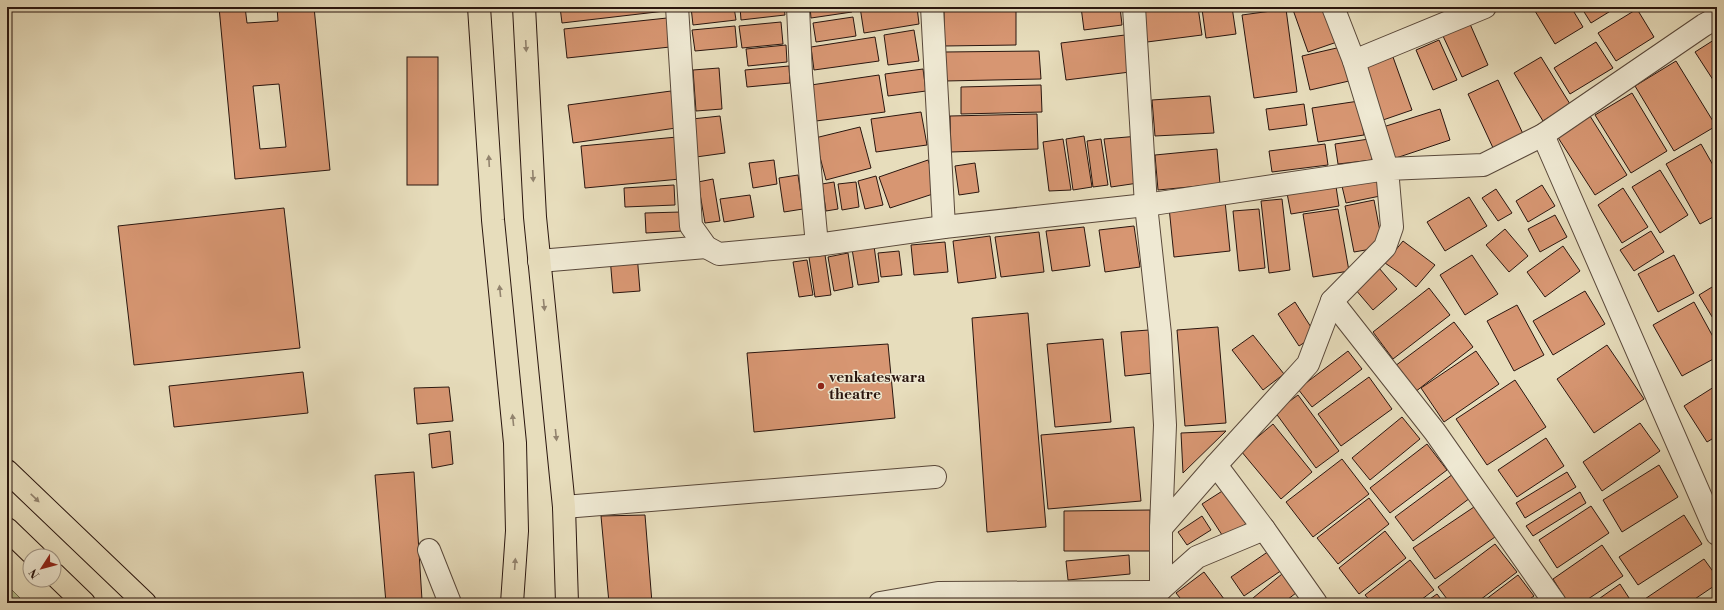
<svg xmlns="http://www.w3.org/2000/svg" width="1724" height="610" font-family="'Libre Bodoni',serif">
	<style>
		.green { fill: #b9c08e; stroke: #726b4e }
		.building { fill: #d79672; stroke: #2a160f; fill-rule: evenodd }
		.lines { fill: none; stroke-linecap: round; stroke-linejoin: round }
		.minor-casing { stroke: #59483a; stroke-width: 24 }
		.primary-casing { stroke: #2a160f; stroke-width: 24 }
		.minor { stroke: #efe9d3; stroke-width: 22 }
		.primary { stroke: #e7ddbc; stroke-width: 22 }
		.oneway { fill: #92836e }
		.poi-dot { fill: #8f2418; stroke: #efe9d3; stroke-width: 1.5 }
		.labels { text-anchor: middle; stroke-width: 3; stroke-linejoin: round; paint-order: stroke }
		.poi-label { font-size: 15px; font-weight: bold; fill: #2a160f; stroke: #efe9d3; text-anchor: start }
	</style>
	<rect width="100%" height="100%" fill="#e7ddbc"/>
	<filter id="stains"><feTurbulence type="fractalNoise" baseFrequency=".005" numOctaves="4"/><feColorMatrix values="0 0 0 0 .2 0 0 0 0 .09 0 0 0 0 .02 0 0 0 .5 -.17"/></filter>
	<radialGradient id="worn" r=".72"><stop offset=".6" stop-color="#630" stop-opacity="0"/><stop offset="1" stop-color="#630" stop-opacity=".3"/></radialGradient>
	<!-- green -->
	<path class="green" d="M7,585L25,603H7Z"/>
	<!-- building -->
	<g class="building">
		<path d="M219,7H245L247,23L278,21L277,7H314L330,170L235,179ZM279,84L286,147L260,149L253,86Z"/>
		<path d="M560,7H665V11L562,23Z"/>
		<path d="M691,7H734L736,20L693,25Z"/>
		<path d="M740,7H784L785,15L741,20Z"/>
		<path d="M810,7H852V12L811,18Z"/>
		<path d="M860,7H917L919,24L864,33Z"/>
		<path d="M944,7H1016V45L944,46Z"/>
		<path d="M1081,7H1120L1122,25L1084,30Z"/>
		<path d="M1162,7H1198L1202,35L1147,42L1143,9Z"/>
		<path d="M1214,7H1232L1236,34L1206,38L1202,9Z"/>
		<path d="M1292,7H1325L1337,42L1308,52Z"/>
		<path d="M1542,7H1571L1583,27L1555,44L1535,11Z"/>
		<path d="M1581,7H1617L1591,23Z"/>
		<path d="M1286,9L1297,92L1254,98L1242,15Z"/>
		<path d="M1637,9L1654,37L1616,61L1598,33Z"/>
		<path d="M853,17L856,36L816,42L813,23Z"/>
		<path d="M667,18L670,47L567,58L564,29Z"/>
		<path d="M781,22L783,44L742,48L739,26Z"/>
		<path d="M1470,24L1488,65L1462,77L1443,36Z"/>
		<path d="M735,26L737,47L695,51L692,30Z"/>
		<path d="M914,30L919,61L888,65L884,35Z"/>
		<path d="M1125,35L1130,72L1066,80L1061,43Z"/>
		<path d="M875,37L879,61L814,70L811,47Z"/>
		<path d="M1717,38V86L1695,52Z"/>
		<path d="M1439,40L1457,80L1433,90L1416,50Z"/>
		<path d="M1596,42L1613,68L1570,94L1554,68Z"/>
		<path d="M786,45L787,62L748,66L746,49Z"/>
		<path d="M1341,47L1349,81L1310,90L1302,56Z"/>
		<path d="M1039,51L1041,79L945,81L944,52Z"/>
		<rect x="407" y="57" width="31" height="128"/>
		<path d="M1393,57L1412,110L1383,120L1364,67Z"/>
		<path d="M1541,57L1570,104L1543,121L1514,73Z"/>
		<path d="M1676,61L1716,126L1674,151L1635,86Z"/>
		<path d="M789,66L790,83L747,87L745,70Z"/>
		<path d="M719,68L722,109L696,111L693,70Z"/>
		<path d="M923,69L926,91L888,96L885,74Z"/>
		<path d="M879,75L885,112L816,121L811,85Z"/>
		<path d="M1498,80L1524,136L1494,150L1468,94Z"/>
		<path d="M1041,85L1042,112L961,114V87Z"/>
		<path d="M671,91L676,128L573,143L568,105Z"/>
		<path d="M1632,93L1667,151L1631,173L1595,115Z"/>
		<path d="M1210,96L1214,133L1155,136L1152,100Z"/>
		<path d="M1359,101L1364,135L1318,142L1312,108Z"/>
		<path d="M1304,104L1307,125L1269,130L1266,109Z"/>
		<path d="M1440,109L1450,140L1393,159L1383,127Z"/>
		<path d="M921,112L927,145L876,152L871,119Z"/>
		<path d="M1037,114L1038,149L951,152L950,116Z"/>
		<path d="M720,116L725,153L696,157L692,119Z"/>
		<path d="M1590,116L1627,175L1595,195L1557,136Z"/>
		<path d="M860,127L871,168L826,180L815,138Z"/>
		<path d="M1084,136L1092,187L1073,190L1066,139Z"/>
		<path d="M1139,136L1145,182L1111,187L1104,139Z"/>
		<path d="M677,137L680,179L585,188L581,146Z"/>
		<path d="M1063,139L1071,190L1049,191L1043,142Z"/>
		<path d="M1101,139L1108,185L1093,187L1087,141Z"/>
		<path d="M1369,139L1372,160L1338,164L1335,144Z"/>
		<path d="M1325,144L1328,165L1272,172L1269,151Z"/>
		<path d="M1701,144L1717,172V215L1700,224L1666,164Z"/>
		<path d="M1217,149L1220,184L1158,190L1155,155Z"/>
		<path d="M774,160L777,184L753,188L749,163Z"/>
		<path d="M928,160L939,192L890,208L879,177Z"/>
		<path d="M975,163L979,192L959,195L955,166Z"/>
		<path d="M1660,170L1688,215L1660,233L1632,187Z"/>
		<path d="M798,175L803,209L784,212L779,178Z"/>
		<path d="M1381,175L1385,195L1346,203L1341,182Z"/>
		<path d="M876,176L883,205L865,209L858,181Z"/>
		<path d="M713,179L720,221L705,223L698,182Z"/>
		<path d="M1335,180L1339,206L1291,214L1286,188Z"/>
		<path d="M834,182L838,209L826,211L822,184Z"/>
		<path d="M856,182L859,207L842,210L838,184Z"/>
		<path d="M674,185L675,205L625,207L624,188Z"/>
		<path d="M1542,185L1555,206L1528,222L1516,201Z"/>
		<path d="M1623,188L1648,227L1622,243L1598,205Z"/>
		<path d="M1496,189L1512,213L1498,221L1482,198Z"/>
		<path d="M750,195L754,217L724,222L720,199Z"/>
		<path d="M1469,197L1487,226L1445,251L1427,222Z"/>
		<path d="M1282,199L1290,270L1269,273L1261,201Z"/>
		<path d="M1374,200L1383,247L1354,252L1345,206Z"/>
		<path d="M1225,201L1230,251L1174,257L1169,207Z"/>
		<path d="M284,208L300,348L134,365L118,226Z"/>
		<path d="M1259,209L1265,268L1239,271L1233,211Z"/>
		<path d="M1338,209L1349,271L1313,277L1303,214Z"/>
		<path d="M681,212L682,231L646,233L645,213Z"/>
		<path d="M1555,215L1567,237L1540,252L1528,229Z"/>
		<path d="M1134,226L1140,267L1105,272L1099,230Z"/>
		<path d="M1084,227L1090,266L1052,271L1046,231Z"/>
		<path d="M1505,229L1528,256L1509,272L1486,245Z"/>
		<path d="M1651,231L1664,252L1634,271L1620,250Z"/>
		<path d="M1039,232L1044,272L1001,277L995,237Z"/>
		<path d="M990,236L996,278L958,283L953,241Z"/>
		<path d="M1403,241L1435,265L1416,287L1401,274L1385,263Z"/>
		<path d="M945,242L948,272L914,275L911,245Z"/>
		<path d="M874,246L879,282L858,285L852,249Z"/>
		<path d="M1563,246L1580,271L1545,297L1527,272Z"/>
		<path d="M899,251L902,275L881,277L878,253Z"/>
		<path d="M848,253L853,287L834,291L828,257Z"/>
		<path d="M637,254L640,291L613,293L610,257Z"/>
		<path d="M825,255L831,295L815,297L809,257Z"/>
		<path d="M1472,255L1498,294L1465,315L1440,275Z"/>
		<path d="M1674,255L1694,293L1658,312L1638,274Z"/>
		<path d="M807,260L813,295L799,297L793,262Z"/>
		<path d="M1379,268L1397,289L1373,310L1355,289Z"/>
		<path d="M1717,284V325L1699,295Z"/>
		<path d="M1429,288L1450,315L1393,359L1373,332Z"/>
		<path d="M1585,291L1605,324L1553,355L1533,321Z"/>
		<path d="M1295,302L1316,335L1299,346L1278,314Z"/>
		<path d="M1694,302L1717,344V357L1682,376L1653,325Z"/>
		<path d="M1517,305L1544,355L1514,371L1487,321Z"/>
		<path d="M1028,313L1046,527L987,532L972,318Z"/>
		<path d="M1454,322L1473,347L1415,392L1395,366Z"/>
		<path d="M1218,327L1226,423L1185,426L1177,330Z"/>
		<path d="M1149,330L1153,373L1125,376L1121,332Z"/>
		<path d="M1253,335L1284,374L1263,390L1232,350Z"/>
		<path d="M1103,339L1111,422L1055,427L1047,344Z"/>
		<path d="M888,344L895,418L754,432L747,353Z"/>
		<path d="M1607,345L1644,399L1594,433L1557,379Z"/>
		<path d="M1348,351L1362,369L1312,407L1298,389Z"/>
		<path d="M1476,351L1499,384L1444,422L1421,388Z"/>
		<path d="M303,372L308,413L174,427L169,386Z"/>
		<path d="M1369,377L1392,409L1341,446L1318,414Z"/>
		<path d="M1515,380L1546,427L1487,465L1456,419Z"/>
		<path d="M1717,385V436L1707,442L1684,406Z"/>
		<path d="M449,387L453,421L417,424L414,388Z"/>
		<path d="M1298,395L1339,451L1316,468L1275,412Z"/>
		<path d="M1402,417L1420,439L1370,480L1352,458Z"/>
		<path d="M1640,423L1660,451L1602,491L1583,462Z"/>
		<path d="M1273,424L1312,472L1281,499L1241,451Z"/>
		<path d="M1134,427L1141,501L1048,509L1041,435Z"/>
		<path d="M450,431L453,464L432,468L429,434Z"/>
		<path d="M1226,431L1183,473L1181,433Z"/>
		<path d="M1546,438L1564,466L1517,497L1498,470Z"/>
		<path d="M1427,444L1447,470L1390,513L1370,488Z"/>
		<path d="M1717,456V465L1713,459Z"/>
		<path d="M1342,459L1369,494L1313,537L1286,502Z"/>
		<path d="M1659,465L1678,497L1622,532L1603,500Z"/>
		<path d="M414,472L422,600L386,603L375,475Z"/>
		<path d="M1567,472L1576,487L1525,518L1516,503Z"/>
		<path d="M1453,474L1470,498L1413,541L1395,517Z"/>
		<path d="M1227,488L1249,522L1224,538L1202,504Z"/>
		<path d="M1580,492L1586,503L1533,536L1526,526Z"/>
		<path d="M1369,498L1389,524L1338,564L1317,538Z"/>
		<path d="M1591,506L1609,533L1557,568L1539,540Z"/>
		<path d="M1474,507L1495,537L1435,579L1413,548Z"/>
		<path d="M1150,510V551H1064V511Z"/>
		<path d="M645,515L652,603H609L601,516Z"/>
		<path d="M1684,515L1702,544L1638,585L1619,557Z"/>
		<path d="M1202,516L1211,530L1187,545L1178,532Z"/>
		<path d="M1385,531L1406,558L1359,594L1339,568Z"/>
		<path d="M1495,544L1517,572L1476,603H1450L1438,587Z"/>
		<path d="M1602,545L1623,576L1582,603H1568L1553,579Z"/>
		<path d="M1269,551L1282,570L1244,596L1231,577Z"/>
		<path d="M1129,555L1130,574L1068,580L1066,561Z"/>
		<path d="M1704,559L1717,577V584L1689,603H1639Z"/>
		<path d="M1410,560L1434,590L1417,603H1372L1365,595Z"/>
		<path d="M1204,572L1227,603H1184L1176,593Z"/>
		<path d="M1282,574L1296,593L1283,603H1247Z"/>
		<path d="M1518,575L1534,596L1524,603H1481Z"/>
		<path d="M1620,584L1631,601L1629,603H1593Z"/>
		<path d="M1437,594L1444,603H1424Z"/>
		<path d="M1166,596L1171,603H1157Z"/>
		<path d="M1300,599L1303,603H1294Z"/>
		<path d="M1538,599L1540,603H1532Z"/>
	</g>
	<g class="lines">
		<!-- minor casing -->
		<g class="minor-casing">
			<g id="minor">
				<path d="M677,7L691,226L706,247L719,254L817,245L944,227L1146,205L1387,169L1354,61L1333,7"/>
				<path d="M798,7L801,74L817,245"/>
				<path d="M932,7L944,227"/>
				<path d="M1134,7L1146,205L1160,334L1165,425L1161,528V589"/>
				<path d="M1354,61L1485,7"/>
				<path d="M1543,135L1717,534"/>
				<path d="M539,261L706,247"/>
				<path d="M1332,301L1435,432L1555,603"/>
				<path d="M1216,465L1264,529"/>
				<path d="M564,507L935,477"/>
				<path d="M1161,528L1216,465L1308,364L1332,301L1385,247L1392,227L1387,169L1483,165L1543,135L1704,25L1717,18"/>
				<path d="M429,550L450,603"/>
				<path d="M1152,592L1161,589L1197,557L1264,529L1316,603"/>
				<path d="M880,603L938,593L1149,592"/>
			</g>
		</g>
		<!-- primary casing -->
		<g class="primary-casing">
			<g id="primary">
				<path d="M479,7L493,220L515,443L517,531L512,603"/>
				<path d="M524,7L535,217L564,507L567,603"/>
				<path d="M7,471L145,603"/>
				<path d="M7,529L35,556"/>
				<path d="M54,574L84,603"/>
			</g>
		</g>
		<!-- minor -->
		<use href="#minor" class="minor"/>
		<!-- primary -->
		<use href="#primary" class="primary"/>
	</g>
	<!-- one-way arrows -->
	<defs><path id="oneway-solid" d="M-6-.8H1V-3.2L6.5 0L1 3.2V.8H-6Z"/></defs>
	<g class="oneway">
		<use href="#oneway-solid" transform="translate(526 46) rotate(87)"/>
		<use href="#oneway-solid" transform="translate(489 161) rotate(-93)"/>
		<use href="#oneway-solid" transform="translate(533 176) rotate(87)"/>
		<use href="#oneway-solid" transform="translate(500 291) rotate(-96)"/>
		<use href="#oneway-solid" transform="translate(544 305) rotate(84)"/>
		<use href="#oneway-solid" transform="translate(513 420) rotate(-96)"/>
		<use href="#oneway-solid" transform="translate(556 435) rotate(84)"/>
		<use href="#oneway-solid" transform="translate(35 498) rotate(44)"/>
		<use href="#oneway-solid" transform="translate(515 564) rotate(-86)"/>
	</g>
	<!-- markers -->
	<circle class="poi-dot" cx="821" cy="386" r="4"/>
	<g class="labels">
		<!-- poi labels -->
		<g class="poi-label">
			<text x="829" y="382">venkateswara<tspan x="829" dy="17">theatre</tspan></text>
		</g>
	</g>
	<!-- margin -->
	<rect width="1724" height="610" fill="none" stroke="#e7ddbc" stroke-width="24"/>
	<rect x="8" y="8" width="1708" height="594" fill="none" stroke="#2a160f" stroke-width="2"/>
	<rect x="12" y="12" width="1700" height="586" fill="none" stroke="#2a160f"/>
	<!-- north arrow -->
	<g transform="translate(42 568) rotate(234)"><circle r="19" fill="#efe9d3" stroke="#a09585"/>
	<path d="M0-3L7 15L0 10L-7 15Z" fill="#8f2418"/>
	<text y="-6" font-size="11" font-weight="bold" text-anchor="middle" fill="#2a160f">N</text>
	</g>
	<rect width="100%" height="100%" filter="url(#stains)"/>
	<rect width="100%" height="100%" fill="url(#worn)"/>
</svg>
